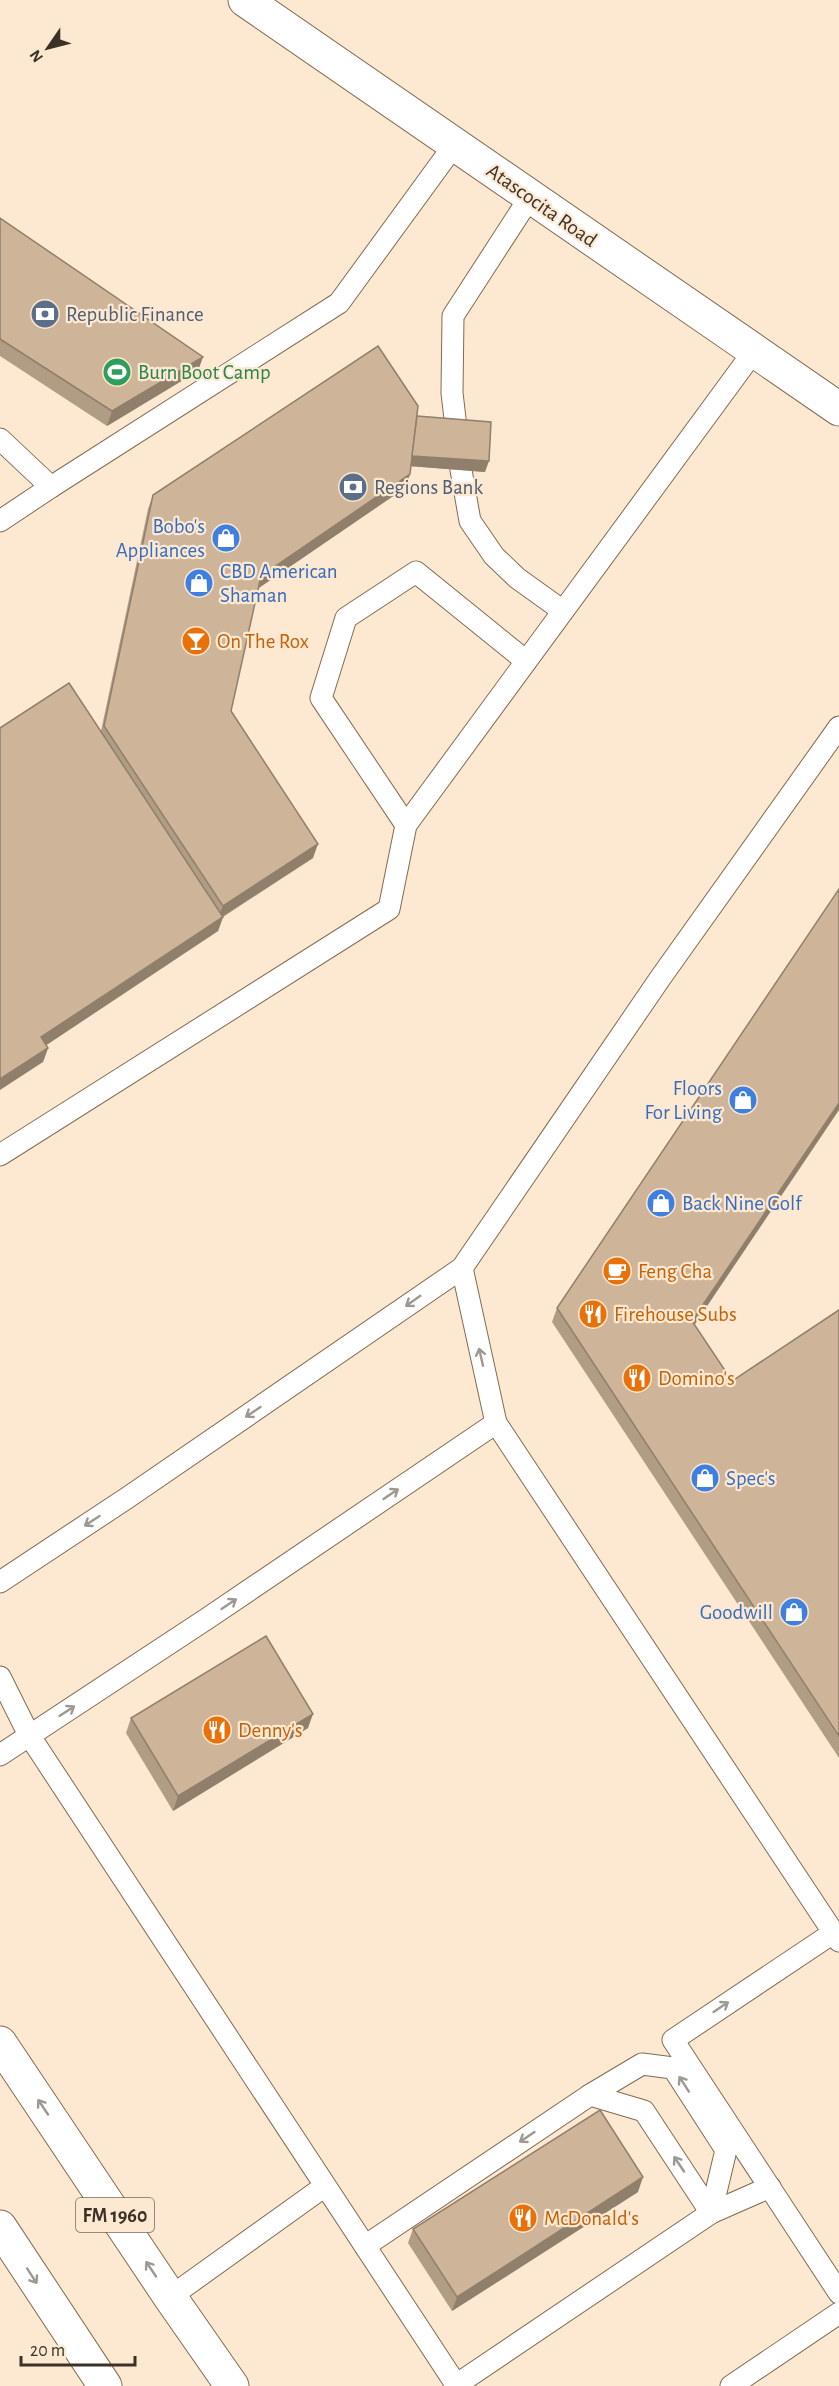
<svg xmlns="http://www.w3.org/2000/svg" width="839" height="2386" font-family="'Alegreya Sans',sans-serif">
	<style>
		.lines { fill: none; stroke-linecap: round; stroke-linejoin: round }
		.service-casing { stroke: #826b51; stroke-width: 23 }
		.secondary-casing { stroke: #826b51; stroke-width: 35 }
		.primary-casing { stroke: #826b51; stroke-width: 35 }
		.service { stroke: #fff; stroke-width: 21 }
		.secondary { stroke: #fff; stroke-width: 33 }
		.primary { stroke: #fff; stroke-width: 33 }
		.wall { fill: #b19c84 }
		.shaded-wall { fill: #907f6b }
		.building { fill: #ceb599; stroke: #907f6b; stroke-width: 1.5 }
		.oneway { stroke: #9d9892 }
		.labels { text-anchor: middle; stroke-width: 4.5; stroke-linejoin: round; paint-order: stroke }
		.shield { fill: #fde8d1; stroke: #756859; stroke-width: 1.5 }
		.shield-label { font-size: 20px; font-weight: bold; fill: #3b3126 }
		.street-label { font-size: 21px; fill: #3b3126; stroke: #fde8d1 }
		.service-label { font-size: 21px; fill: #4e5e75; stroke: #fde8d1; text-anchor: start }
		.leisure-label { font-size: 21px; fill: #27864d; stroke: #fde8d1; text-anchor: start }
		.shop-label { font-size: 21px; fill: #366cbe; stroke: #fde8d1; text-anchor: end }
		.food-label { font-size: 21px; fill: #c56008; stroke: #fde8d1; text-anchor: start }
	</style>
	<rect width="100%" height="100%" fill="#fde8d1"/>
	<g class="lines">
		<!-- service casing -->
		<g class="service-casing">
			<g id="service">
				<path d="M530,197L453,316L452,393L461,470L470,521L494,556L517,578L563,611"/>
				<path d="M0,439L51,487L0,521"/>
				<path d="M51,487L339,303L455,144"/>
				<path d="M406,825L321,698L346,618L416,572L526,661"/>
				<path d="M0,1155L389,909L406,825L754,351"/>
				<path d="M496,1423L839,1941"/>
				<path d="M0,1582L127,1498L462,1268L661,977L839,727"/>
				<path d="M0,1677L29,1735L457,2386"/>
				<path d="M0,1755L208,1618L496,1423L462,1268"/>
				<path d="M833,1933L673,2040L839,2293"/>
				<path d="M590,2095L642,2064L673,2068L726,2150L711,2213"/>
				<path d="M365,2246L590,2095L644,2111L711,2213"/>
				<path d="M170,2297L325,2186"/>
				<path d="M456,2385L711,2213L770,2187"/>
				<path d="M731,2386L839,2313"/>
			</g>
		</g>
		<!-- secondary casing -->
		<g class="secondary-casing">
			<path id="secondary" d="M245,0L839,409"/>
		</g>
		<!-- primary casing -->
		<g class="primary-casing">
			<g id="primary">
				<path d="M0,2043L170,2297L232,2386"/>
				<path d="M0,2227L105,2386"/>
			</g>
		</g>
		<!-- service -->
		<use href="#service" class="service"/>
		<!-- secondary -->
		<use href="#secondary" class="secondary"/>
		<!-- primary -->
		<use href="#primary" class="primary"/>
	</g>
	<!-- wall -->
	<g class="wall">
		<path d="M0,218L198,371L107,426L0,356Z"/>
		<path d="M417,416L485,472L411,466L410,474L405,488L258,588L231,711L313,858L223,917L218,931L46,1045L48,1048L43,1062L101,731L148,509L153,495Z"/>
		<path d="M557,1308L694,1325L732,1381L839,1310V1758L552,1322Z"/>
		<path d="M131,1718L308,1728L173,1811L126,1733Z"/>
		<path d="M638,2192L452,2311L408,2243L413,2229Z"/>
	</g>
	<!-- shaded-wall -->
	<g class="shaded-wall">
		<path d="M203,357L198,371L107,426L112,411Z"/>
		<path d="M411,456L489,461L485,472L408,466Z"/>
		<path d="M410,474L405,488L256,590L261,576Z"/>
		<path d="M318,844L313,858L217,920L223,906Z"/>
		<path d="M223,917L218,931L36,1052L41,1037Z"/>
		<path d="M48,1048L43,1062L0,1090V1079Z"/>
		<path d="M839,1103V1110L687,1336L692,1321Z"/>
		<path d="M313,1714L308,1728L173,1811L178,1796Z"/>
		<path d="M643,2177L638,2192L452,2311L457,2297Z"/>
	</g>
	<!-- building -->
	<g class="building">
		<path d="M0,218L203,357L112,411L0,339Z"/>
		<path d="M378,346L418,406L410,474L261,576L231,711L318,844L223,906L104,726L153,495Z"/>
		<path d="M417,416L491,422L489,461L412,456Z"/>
		<path d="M69,683L223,917L41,1037L48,1048L0,1079V728Z"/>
		<path d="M839,889V1103L692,1321L732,1381L839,1310V1736L557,1308Z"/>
		<path d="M266,1636L313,1714L178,1796L131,1718Z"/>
		<path d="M600,2110L643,2177L457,2297L413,2229Z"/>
	</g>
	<!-- one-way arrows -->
	<defs><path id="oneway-shaft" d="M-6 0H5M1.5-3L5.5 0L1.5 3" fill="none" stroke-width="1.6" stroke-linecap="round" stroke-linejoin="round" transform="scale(1.5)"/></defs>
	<g class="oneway">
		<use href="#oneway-shaft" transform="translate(413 1301) rotate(145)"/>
		<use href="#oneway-shaft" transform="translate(481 1357) rotate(-103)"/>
		<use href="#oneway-shaft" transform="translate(253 1412) rotate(146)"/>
		<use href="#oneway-shaft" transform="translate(391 1494) rotate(-34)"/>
		<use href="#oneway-shaft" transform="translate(92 1521) rotate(147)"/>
		<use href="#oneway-shaft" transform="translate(229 1604) rotate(-34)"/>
		<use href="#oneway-shaft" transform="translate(67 1711) rotate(-33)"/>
		<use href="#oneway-shaft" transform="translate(721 2007) rotate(-34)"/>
		<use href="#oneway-shaft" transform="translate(684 2084) rotate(-123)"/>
		<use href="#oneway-shaft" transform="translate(43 2107) rotate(-124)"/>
		<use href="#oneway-shaft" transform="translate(527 2137) rotate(146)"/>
		<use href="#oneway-shaft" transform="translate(679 2164) rotate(-124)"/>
		<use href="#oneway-shaft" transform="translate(151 2269) rotate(-124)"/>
		<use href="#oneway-shaft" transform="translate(32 2276) rotate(57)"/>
	</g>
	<!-- icons -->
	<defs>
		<g id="bank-disc" transform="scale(1.5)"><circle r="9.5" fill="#5c6f8a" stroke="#fde8d1"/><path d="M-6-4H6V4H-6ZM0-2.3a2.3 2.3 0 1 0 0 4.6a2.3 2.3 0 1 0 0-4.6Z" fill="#fff"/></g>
		<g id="stadium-disc" transform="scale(1.5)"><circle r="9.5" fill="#2e9e5b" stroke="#fde8d1"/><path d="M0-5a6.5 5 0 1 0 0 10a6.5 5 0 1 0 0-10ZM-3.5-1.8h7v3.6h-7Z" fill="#fff"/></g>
		<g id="shop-disc" transform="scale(1.5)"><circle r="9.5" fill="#3f7fe0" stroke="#fde8d1"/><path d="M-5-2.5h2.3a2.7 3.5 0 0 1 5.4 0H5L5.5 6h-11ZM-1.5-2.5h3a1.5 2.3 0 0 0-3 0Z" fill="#fff"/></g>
		<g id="bar-disc" transform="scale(1.5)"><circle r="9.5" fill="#e8710a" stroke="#fde8d1"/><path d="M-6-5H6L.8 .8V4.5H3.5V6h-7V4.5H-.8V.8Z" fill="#fff"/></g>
		<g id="cafe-disc" transform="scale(1.5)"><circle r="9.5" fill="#e8710a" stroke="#fde8d1"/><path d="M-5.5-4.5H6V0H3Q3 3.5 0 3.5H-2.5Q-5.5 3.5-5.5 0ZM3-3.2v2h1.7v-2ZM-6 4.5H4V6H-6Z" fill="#fff"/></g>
		<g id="restaurant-disc" transform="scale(1.5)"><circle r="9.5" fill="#e8710a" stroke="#fde8d1"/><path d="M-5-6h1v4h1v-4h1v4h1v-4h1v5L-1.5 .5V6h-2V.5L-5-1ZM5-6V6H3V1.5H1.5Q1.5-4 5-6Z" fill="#fff"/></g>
	</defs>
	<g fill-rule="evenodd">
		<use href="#bank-disc" x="45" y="314"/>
		<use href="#stadium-disc" x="117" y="372"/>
		<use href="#bank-disc" x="353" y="487"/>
		<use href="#shop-disc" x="226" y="538"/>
		<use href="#shop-disc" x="199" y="583"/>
		<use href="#bar-disc" x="196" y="641"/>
		<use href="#shop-disc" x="743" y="1100"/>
		<use href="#shop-disc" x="661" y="1203"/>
		<use href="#cafe-disc" x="617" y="1271"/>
		<use href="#restaurant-disc" x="593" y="1314"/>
		<use href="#restaurant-disc" x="637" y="1378"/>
		<use href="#shop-disc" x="705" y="1478"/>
		<use href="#shop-disc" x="794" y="1612"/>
		<use href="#restaurant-disc" x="217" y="1730"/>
		<use href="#restaurant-disc" x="523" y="2218"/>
	</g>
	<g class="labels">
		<!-- shield labels -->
		<rect class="shield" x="76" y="2198" width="78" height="34" rx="4.5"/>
		<g class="shield-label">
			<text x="115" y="2222">FM 1960</text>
		</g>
		<!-- street labels -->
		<g class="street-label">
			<text transform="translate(542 205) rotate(35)" y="7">Atascocita Road</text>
		</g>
		<!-- service labels -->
		<g class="service-label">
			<text x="66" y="321">Republic Finance</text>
			<text x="374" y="494">Regions Bank</text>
		</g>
		<!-- leisure labels -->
		<g class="leisure-label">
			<text x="138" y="379">Burn Boot Camp</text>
		</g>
		<!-- shop labels -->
		<g class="shop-label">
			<text x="205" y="533">Bobo's<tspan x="205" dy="24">Appliances</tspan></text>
			<text x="220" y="578" text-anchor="start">CBD American<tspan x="220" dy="24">Shaman</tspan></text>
			<text x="722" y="1095">Floors<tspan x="722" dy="24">For Living</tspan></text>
			<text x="682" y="1210" text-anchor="start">Back Nine Golf</text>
			<text x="726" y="1485" text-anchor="start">Spec's</text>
			<text x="773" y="1619">Goodwill</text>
		</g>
		<!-- food labels -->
		<g class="food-label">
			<text x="217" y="648">On The Rox</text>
			<text x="638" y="1278">Feng Cha</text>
			<text x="614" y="1321">Firehouse Subs</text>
			<text x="658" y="1385">Domino's</text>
			<text x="238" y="1737">Denny's</text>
			<text x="544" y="2225">McDonald's</text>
		</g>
	</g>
	<!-- north arrow -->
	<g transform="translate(48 48) rotate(235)" stroke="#fde8d1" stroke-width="4.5" paint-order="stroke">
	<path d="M0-4.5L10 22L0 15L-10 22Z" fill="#3b3126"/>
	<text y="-9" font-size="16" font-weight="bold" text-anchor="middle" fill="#3b3126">N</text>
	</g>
	<!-- scale -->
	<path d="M21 2356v9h114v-9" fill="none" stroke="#3b3126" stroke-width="3"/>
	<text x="30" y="2356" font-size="18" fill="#3b3126" stroke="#fde8d1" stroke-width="4.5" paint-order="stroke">20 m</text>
</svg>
